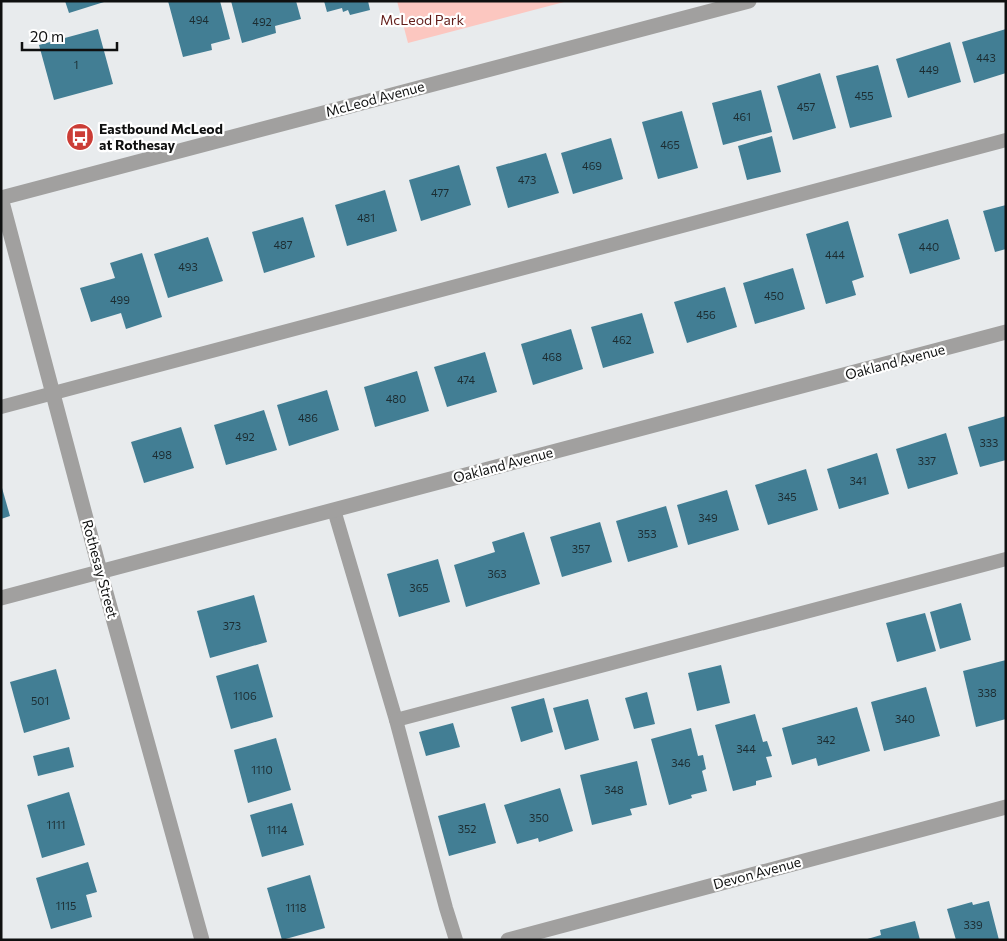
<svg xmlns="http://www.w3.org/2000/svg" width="1007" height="941" font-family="Commissioner,sans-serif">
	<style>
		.green { fill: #fcc7c0 }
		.building { fill: #427e94 }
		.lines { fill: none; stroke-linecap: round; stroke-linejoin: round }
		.service { stroke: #a1a09f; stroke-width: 14 }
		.minor { stroke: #a1a09f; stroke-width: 15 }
		.tertiary { stroke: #a1a09f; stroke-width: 15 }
		.labels { text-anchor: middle; stroke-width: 4.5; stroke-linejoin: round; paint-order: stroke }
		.number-label { font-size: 11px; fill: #1c2c31 }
		.park-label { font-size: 14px; fill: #621d19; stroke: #fff }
		.street-label { font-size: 14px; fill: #0f1010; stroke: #fff }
		.poi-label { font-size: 14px; font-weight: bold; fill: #0f1010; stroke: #fff; text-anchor: start }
	</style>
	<rect width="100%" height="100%" fill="#e8ebed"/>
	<!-- green -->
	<path class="green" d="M397,1H568L408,43Z"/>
	<!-- building -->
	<g class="building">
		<path d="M65,1H104V2L69,13Z"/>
		<path d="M168,1H220L230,39L211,44L212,50L183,57Z"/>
		<path d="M231,1H296L301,19L275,26L276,33L242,43Z"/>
		<path d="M324,1H368L370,10L350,15L348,10L343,12L342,8L327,12Z"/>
		<path d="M98,29L113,84L54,100L39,45Z"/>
		<path d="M1006,29V73L974,83L962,42Z"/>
		<path d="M950,42L961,82L908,98L896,59Z"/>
		<path d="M878,65L892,117L850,128L836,76Z"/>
		<path d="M820,73L836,128L793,140L777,86Z"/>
		<path d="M761,90L772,132L723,145L712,103Z"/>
		<path d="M682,111L698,168L658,179L642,122Z"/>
		<path d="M772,136L781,172L747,180L738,146Z"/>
		<path d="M611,138L623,179L573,194L561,153Z"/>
		<path d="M546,153L559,193L508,208L496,167Z"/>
		<path d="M459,165L471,205L421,221L409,180Z"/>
		<path d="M385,190L397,231L347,246L335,205Z"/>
		<path d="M1006,205V249L995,252L983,211Z"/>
		<path d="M303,217L315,257L264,273L252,232Z"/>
		<path d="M948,219L960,259L910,274L898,234Z"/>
		<path d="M848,221L864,277L852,281L856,295L826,304L806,234Z"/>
		<path d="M208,237L223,281L168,298L154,254Z"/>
		<path d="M142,253L162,317L126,329L121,313L91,322L80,288L115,278L110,263Z"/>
		<path d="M793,268L805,309L755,324L743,283Z"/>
		<path d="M725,287L737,327L687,343L674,302Z"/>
		<path d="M642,313L654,353L603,368L591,327Z"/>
		<path d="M571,329L583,369L533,385L521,344Z"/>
		<path d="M485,352L497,392L447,407L434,367Z"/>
		<path d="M417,371L429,411L375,427L364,387Z"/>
		<path d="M327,390L339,430L289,446L277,405Z"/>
		<path d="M264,410L277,450L226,465L214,425Z"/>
		<path d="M1006,416V460L980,467L968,427Z"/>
		<path d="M181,427L194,468L144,483L131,442Z"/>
		<path d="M946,433L958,474L908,489L896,449Z"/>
		<path d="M877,453L889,494L839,509L827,469Z"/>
		<path d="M806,469L818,510L768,525L755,485Z"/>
		<path d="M2,488L10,516L1,519V489Z"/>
		<path d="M727,490L739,530L688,545L677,505Z"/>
		<path d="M666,506L678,547L628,562L616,521Z"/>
		<path d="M600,522L612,562L562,577L550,537Z"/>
		<path d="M524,532L540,584L466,607L454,565L495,552L492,542Z"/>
		<path d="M438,559L450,602L399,617L387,574Z"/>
		<path d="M254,595L267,642L210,658L197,611Z"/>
		<path d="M961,603L971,640L940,649L930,612Z"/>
		<path d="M925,613L936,651L897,662L886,623Z"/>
		<path d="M1006,660V719L976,727L963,671Z"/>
		<path d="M258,664L273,717L231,729L216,676Z"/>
		<path d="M721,665L730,703L697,711L688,673Z"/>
		<path d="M56,669L70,719L24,733L10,682Z"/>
		<path d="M926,687L940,736L884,751L871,702Z"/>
		<path d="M647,692L655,724L634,729L625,698Z"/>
		<path d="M544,698L553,732L521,742L511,707Z"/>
		<path d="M588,699L599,740L565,750L553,708Z"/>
		<path d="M857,707L870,751L818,766L816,758L792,765L782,728Z"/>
		<path d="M755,714L763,742L767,741L772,756L766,757L772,777L756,781V785L733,791L715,725Z"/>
		<path d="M453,723L460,747L426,756L419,732Z"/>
		<path d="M691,728L698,756L703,755L706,769L702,771L707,791L691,795L692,798L669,805L651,739Z"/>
		<path d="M276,738L291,790L248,803L234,750Z"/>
		<path d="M69,747L74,767L38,776L33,756Z"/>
		<path d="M637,761L647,805L630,809L632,815L592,825L580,775Z"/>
		<path d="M560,788L573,831L539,842L538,838L517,844L504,805Z"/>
		<path d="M69,792L85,845L42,858L27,805Z"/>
		<path d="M292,803L304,845L262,857L250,815Z"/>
		<path d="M485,803L496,843L449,856L438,816Z"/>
		<path d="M88,862L97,892L86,895L92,917L51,929L36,878Z"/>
		<path d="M310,875L325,928L282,940L267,888Z"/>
		<path d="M989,901L999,940H956L947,909L972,902L973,905Z"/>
		<path d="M915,921L920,940H864L881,935L880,930Z"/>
	</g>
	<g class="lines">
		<!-- service -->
		<g class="service">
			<path d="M1,407L1006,140"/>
			<path d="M334,510L396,720L446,908L456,940"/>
			<path d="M396,720L1006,559"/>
		</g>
		<!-- minor -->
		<g class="minor">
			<path d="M1,598L1006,332"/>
			<path d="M508,940L1006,807"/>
		</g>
		<!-- tertiary -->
		<path class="tertiary" d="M202,940L100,571L1,198L749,1"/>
	</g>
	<!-- icons -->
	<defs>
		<g id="bus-disc" transform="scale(1.4375)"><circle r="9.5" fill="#cb3d36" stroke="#fff"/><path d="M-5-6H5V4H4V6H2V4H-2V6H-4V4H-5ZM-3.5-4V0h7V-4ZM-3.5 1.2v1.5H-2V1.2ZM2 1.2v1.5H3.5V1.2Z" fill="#fff"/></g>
	</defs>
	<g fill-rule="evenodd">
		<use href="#bus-disc" x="80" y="137"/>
	</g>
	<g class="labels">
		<!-- number labels -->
		<g class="number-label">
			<text x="199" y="24">494</text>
			<text x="262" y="26">492</text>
			<text x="986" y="62">443</text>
			<text x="76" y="69">1</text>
			<text x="929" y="74">449</text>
			<text x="864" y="100">455</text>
			<text x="806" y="111">457</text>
			<text x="742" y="121">461</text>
			<text x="670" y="149">465</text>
			<text x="592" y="170">469</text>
			<text x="527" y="184">473</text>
			<text x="440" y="197">477</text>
			<text x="366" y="222">481</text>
			<text x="283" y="249">487</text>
			<text x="929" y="251">440</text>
			<text x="835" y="259">444</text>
			<text x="188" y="271">493</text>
			<text x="774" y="300">450</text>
			<text x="120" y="304">499</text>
			<text x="706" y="319">456</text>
			<text x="622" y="344">462</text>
			<text x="552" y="361">468</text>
			<text x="466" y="384">474</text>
			<text x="396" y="403">480</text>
			<text x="308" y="422">486</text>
			<text x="245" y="441">492</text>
			<text x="989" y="447">333</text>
			<text x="162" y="459">498</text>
			<text x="927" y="465">337</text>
			<text x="858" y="485">341</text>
			<text x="787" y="501">345</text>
			<text x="708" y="522">349</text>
			<text x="647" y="538">353</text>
			<text x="581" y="553">357</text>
			<text x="497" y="578">363</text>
			<text x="419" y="592">365</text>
			<text x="232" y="630">373</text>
			<text x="987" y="697">338</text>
			<text x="245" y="700">1106</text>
			<text x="40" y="705">501</text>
			<text x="905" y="723">340</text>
			<text x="826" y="744">342</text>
			<text x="746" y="753">344</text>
			<text x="681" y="767">346</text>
			<text x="262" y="774">1110</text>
			<text x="614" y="794">348</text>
			<text x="539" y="822">350</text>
			<text x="56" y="829">1111</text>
			<text x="467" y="833">352</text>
			<text x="277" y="834">1114</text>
			<text x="66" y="910">1115</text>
			<text x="296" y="912">1118</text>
			<text x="973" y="929">339</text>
		</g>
		<!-- park labels -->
		<g class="park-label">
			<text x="422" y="25">McLeod Park</text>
		</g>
		<!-- street labels -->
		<g class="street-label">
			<text transform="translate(375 99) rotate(-15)" y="5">McLeod Avenue</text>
			<text transform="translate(895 362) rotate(-15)" y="5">Oakland Avenue</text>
			<text transform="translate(503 465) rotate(-15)" y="5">Oakland Avenue</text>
			<text transform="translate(100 569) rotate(75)" y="5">Rothesay Street</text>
			<text transform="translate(757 873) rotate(-15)" y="5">Devon Avenue</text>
		</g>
		<!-- poi labels -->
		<g class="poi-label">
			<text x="99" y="134">Eastbound McLeod<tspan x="99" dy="16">at Rothesay</tspan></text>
		</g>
	</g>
	<!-- border -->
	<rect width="1007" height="941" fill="none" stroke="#0f1010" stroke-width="5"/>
	<!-- scale -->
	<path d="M22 42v8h95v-8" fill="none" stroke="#0f1010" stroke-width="2.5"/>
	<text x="30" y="42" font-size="15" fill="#0f1010" stroke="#ffffff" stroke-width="4" paint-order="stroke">20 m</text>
</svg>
